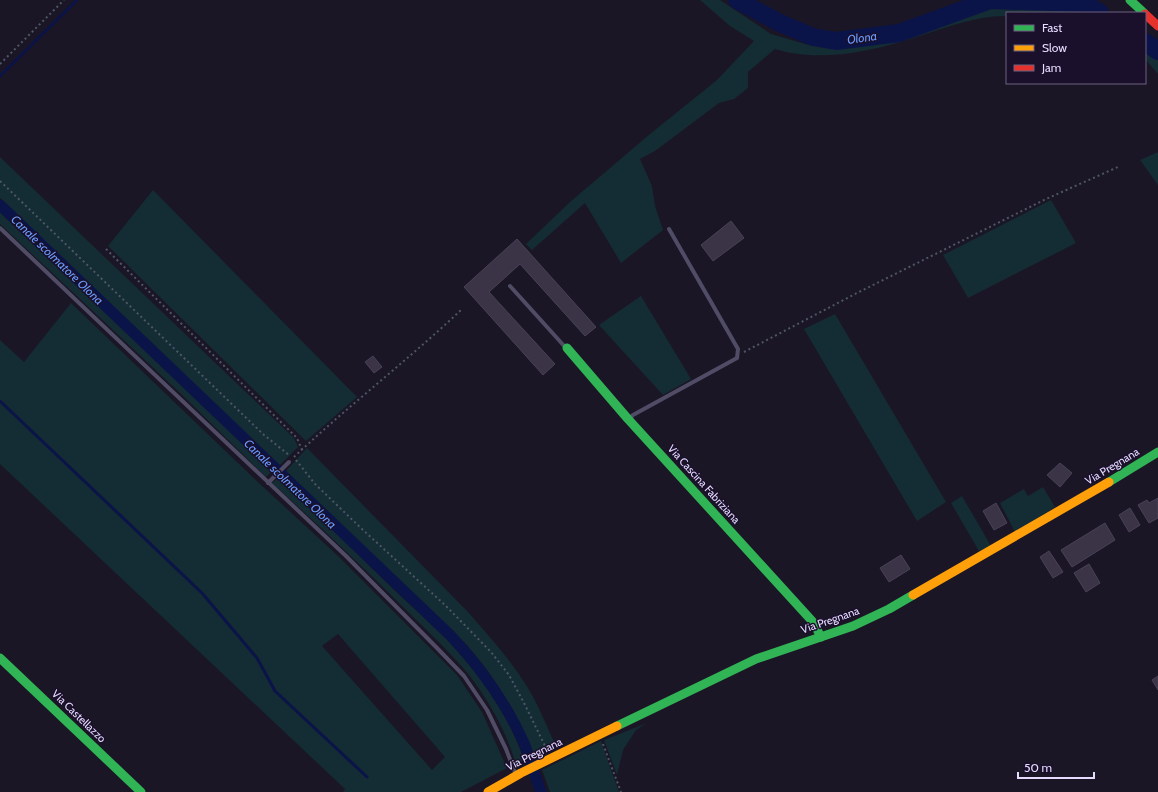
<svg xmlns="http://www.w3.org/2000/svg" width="1158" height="792" font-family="Cabin,sans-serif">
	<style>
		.green { fill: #142c34; fill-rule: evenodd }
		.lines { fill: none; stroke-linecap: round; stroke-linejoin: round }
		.stream { stroke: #0b1448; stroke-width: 3 }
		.canal { stroke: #0b1448; stroke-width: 11 }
		.river { stroke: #0b1448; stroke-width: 18 }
		.building { fill: #3b3446; stroke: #4a4158 }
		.path { stroke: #4d5667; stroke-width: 2; stroke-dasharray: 2 3; stroke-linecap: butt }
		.lane { stroke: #514c66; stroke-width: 4 }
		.fast { stroke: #30b455; stroke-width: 9 }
		.slow { stroke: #ff9f0a; stroke-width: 9 }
		.jam { stroke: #e5322d; stroke-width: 9 }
		.labels { text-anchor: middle; stroke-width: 3; stroke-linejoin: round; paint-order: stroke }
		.street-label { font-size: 11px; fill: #e6dbff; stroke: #1a102b }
		.water-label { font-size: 12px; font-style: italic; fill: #699cff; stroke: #1a102b }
	</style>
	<rect width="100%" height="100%" fill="#1b1625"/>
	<!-- green -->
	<g class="green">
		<path d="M700,0H720L771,34L809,45L834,49L902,37L991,7L1083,11L1087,13H1007V16C972,16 940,30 907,40C865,53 817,62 775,49L748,72V88L734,99L719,103L655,151L640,159L652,186L655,206L663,230L621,263L585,203L532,250L526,244L570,202L650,134L717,80L754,41L730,26Z"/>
		<path d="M1145,49L1158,57V74L1145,59Z"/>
		<path d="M1158,152V185L1140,160Z"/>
		<path d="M0,157L294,438L298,447L279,466L184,376L0,198Z"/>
		<path d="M153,190L357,397L306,441L108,246Z"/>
		<path d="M1051,200L1076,243L968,298L943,255Z"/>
		<path d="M0,212L205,408L273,470L266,477L178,391L0,224Z"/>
		<path d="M641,296L691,379L663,395L599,325Z"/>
		<path d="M71,303L260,484L337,555L457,675L482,712L507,768L461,792H343L345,789L0,464V340L24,362ZM338,634L445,757L432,770L322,646Z"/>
		<path d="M835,314L946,502L917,521L804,329Z"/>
		<path d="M307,448L468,612C489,636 511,660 528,688C539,706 547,727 556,746L535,756L512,708L488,671L467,645L439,617L285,472Z"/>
		<path d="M278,478C316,512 351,548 387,583C414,609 443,633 467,662C491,691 512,725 524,760L516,765C507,732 486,695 464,669C444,646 420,624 398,602C357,561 315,522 272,483Z"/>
		<path d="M1043,487L1055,507L1015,532L1000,503L1024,489L1028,496Z"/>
		<path d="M962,496L991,546L979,551L951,503Z"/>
		<path d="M647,723L636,730L623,750L617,775L604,740Z"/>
		<path d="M601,741L619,792H550L542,770Z"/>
	</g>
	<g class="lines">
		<!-- stream -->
		<g class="stream">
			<path d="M0,76L77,0"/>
			<path d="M0,401L202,593L257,658L275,691L367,777"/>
		</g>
		<!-- canal -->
		<path class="canal" d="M0,205L451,636C481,668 506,703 524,743C530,759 535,776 541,792"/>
		<!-- river -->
		<g class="river">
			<path d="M737,0L780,23L813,37L836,41L899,33L990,0"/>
			<path d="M991,0L1084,3L1100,13"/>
			<path d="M1145,42L1158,51"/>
		</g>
	</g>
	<!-- building -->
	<g class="building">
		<path d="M731,221L744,238L713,261L701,245Z"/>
		<path d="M517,239L596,327L585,336L520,264L489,292L555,364L543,375L464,287Z"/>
		<path d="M373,356L382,367L374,373L365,362Z"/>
		<path d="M1060,463L1072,473L1060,487L1047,475Z"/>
		<path d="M1158,498V518L1149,523L1138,505L1147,500L1149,503Z"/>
		<path d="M996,503L1007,523L994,530L983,511Z"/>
		<path d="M1130,508L1140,525L1129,532L1119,515Z"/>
		<path d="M1105,523L1115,540L1072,567L1061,550Z"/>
		<path d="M1049,551L1063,572L1053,578L1040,557Z"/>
		<path d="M901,555L910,569L889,582L880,568Z"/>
		<path d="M1089,564L1100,583L1086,592L1074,573Z"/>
		<path d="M1158,676V690L1152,680Z"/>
	</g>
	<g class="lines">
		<!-- path -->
		<g class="path">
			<path d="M0,64L64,0"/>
			<path d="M0,181L264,435L289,455"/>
			<path d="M106,249L297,438L302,450"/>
			<path d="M744,352L857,293L1046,199L1118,167"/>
			<path d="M294,457C348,406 407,361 461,310"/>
			<path d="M296,460L315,484L363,530L446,606L491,652L509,675L524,703L547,750"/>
			<path d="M603,744L621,792"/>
		</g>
		<!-- lane -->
		<g class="lane">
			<path d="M0,228L346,556L437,648L464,676L487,710L506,749L516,775"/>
			<path d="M510,286L566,348"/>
			<path d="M629,419L633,415L737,358L738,349L669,229"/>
			<path d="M268,483L289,462"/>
		</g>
		<!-- fast -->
		<g class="fast">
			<path d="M1130,0L1144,13"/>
			<path d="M567,348L628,419L813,622L821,637"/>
			<path d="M1109,482L1158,452"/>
			<path d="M0,658L141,792"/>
			<path d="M617,726L756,659L853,626L889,609L913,595"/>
		</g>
		<!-- slow -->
		<g class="slow">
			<path d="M913,595L1109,482"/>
			<path d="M488,792L521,773L617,726"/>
		</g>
		<!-- jam -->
		<path class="jam" d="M1145,14L1158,26"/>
	</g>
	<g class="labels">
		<!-- street labels -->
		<g class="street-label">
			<text transform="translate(1112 466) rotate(-31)" y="4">Via Pregnana</text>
			<text transform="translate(704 484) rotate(48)" y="4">Via Cascina Fabriziana</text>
			<text transform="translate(830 620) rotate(-19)" y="4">Via Pregnana</text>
			<text transform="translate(79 716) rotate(44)" y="4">Via Castellazzo</text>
			<text transform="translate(534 754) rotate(-26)" y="4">Via Pregnana</text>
		</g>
		<!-- water labels -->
		<g class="water-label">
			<text transform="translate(862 38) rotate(-8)" y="4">Olona</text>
			<text transform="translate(57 260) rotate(44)" y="4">Canale scolmatore Olona</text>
			<text transform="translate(290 484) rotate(44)" y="4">Canale scolmatore Olona</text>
		</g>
	</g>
	<!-- legend -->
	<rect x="1006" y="12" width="140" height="72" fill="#1a102b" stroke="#6c6180"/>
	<rect x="1014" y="25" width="20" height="6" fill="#30b455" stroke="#6c6180"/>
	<text x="1042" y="32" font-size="12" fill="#e6dbff">Fast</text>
	<rect x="1014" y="45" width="20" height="6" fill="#ff9f0a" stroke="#6c6180"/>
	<text x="1042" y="52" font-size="12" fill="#e6dbff">Slow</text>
	<rect x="1014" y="65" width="20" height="6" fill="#e5322d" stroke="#6c6180"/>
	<text x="1042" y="72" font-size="12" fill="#e6dbff">Jam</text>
	<!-- scale -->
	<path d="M1018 772v6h76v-6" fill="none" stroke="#e6dbff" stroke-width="2"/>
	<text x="1024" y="772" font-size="12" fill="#e6dbff" stroke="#1a102b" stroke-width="3" paint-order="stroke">50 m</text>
</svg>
